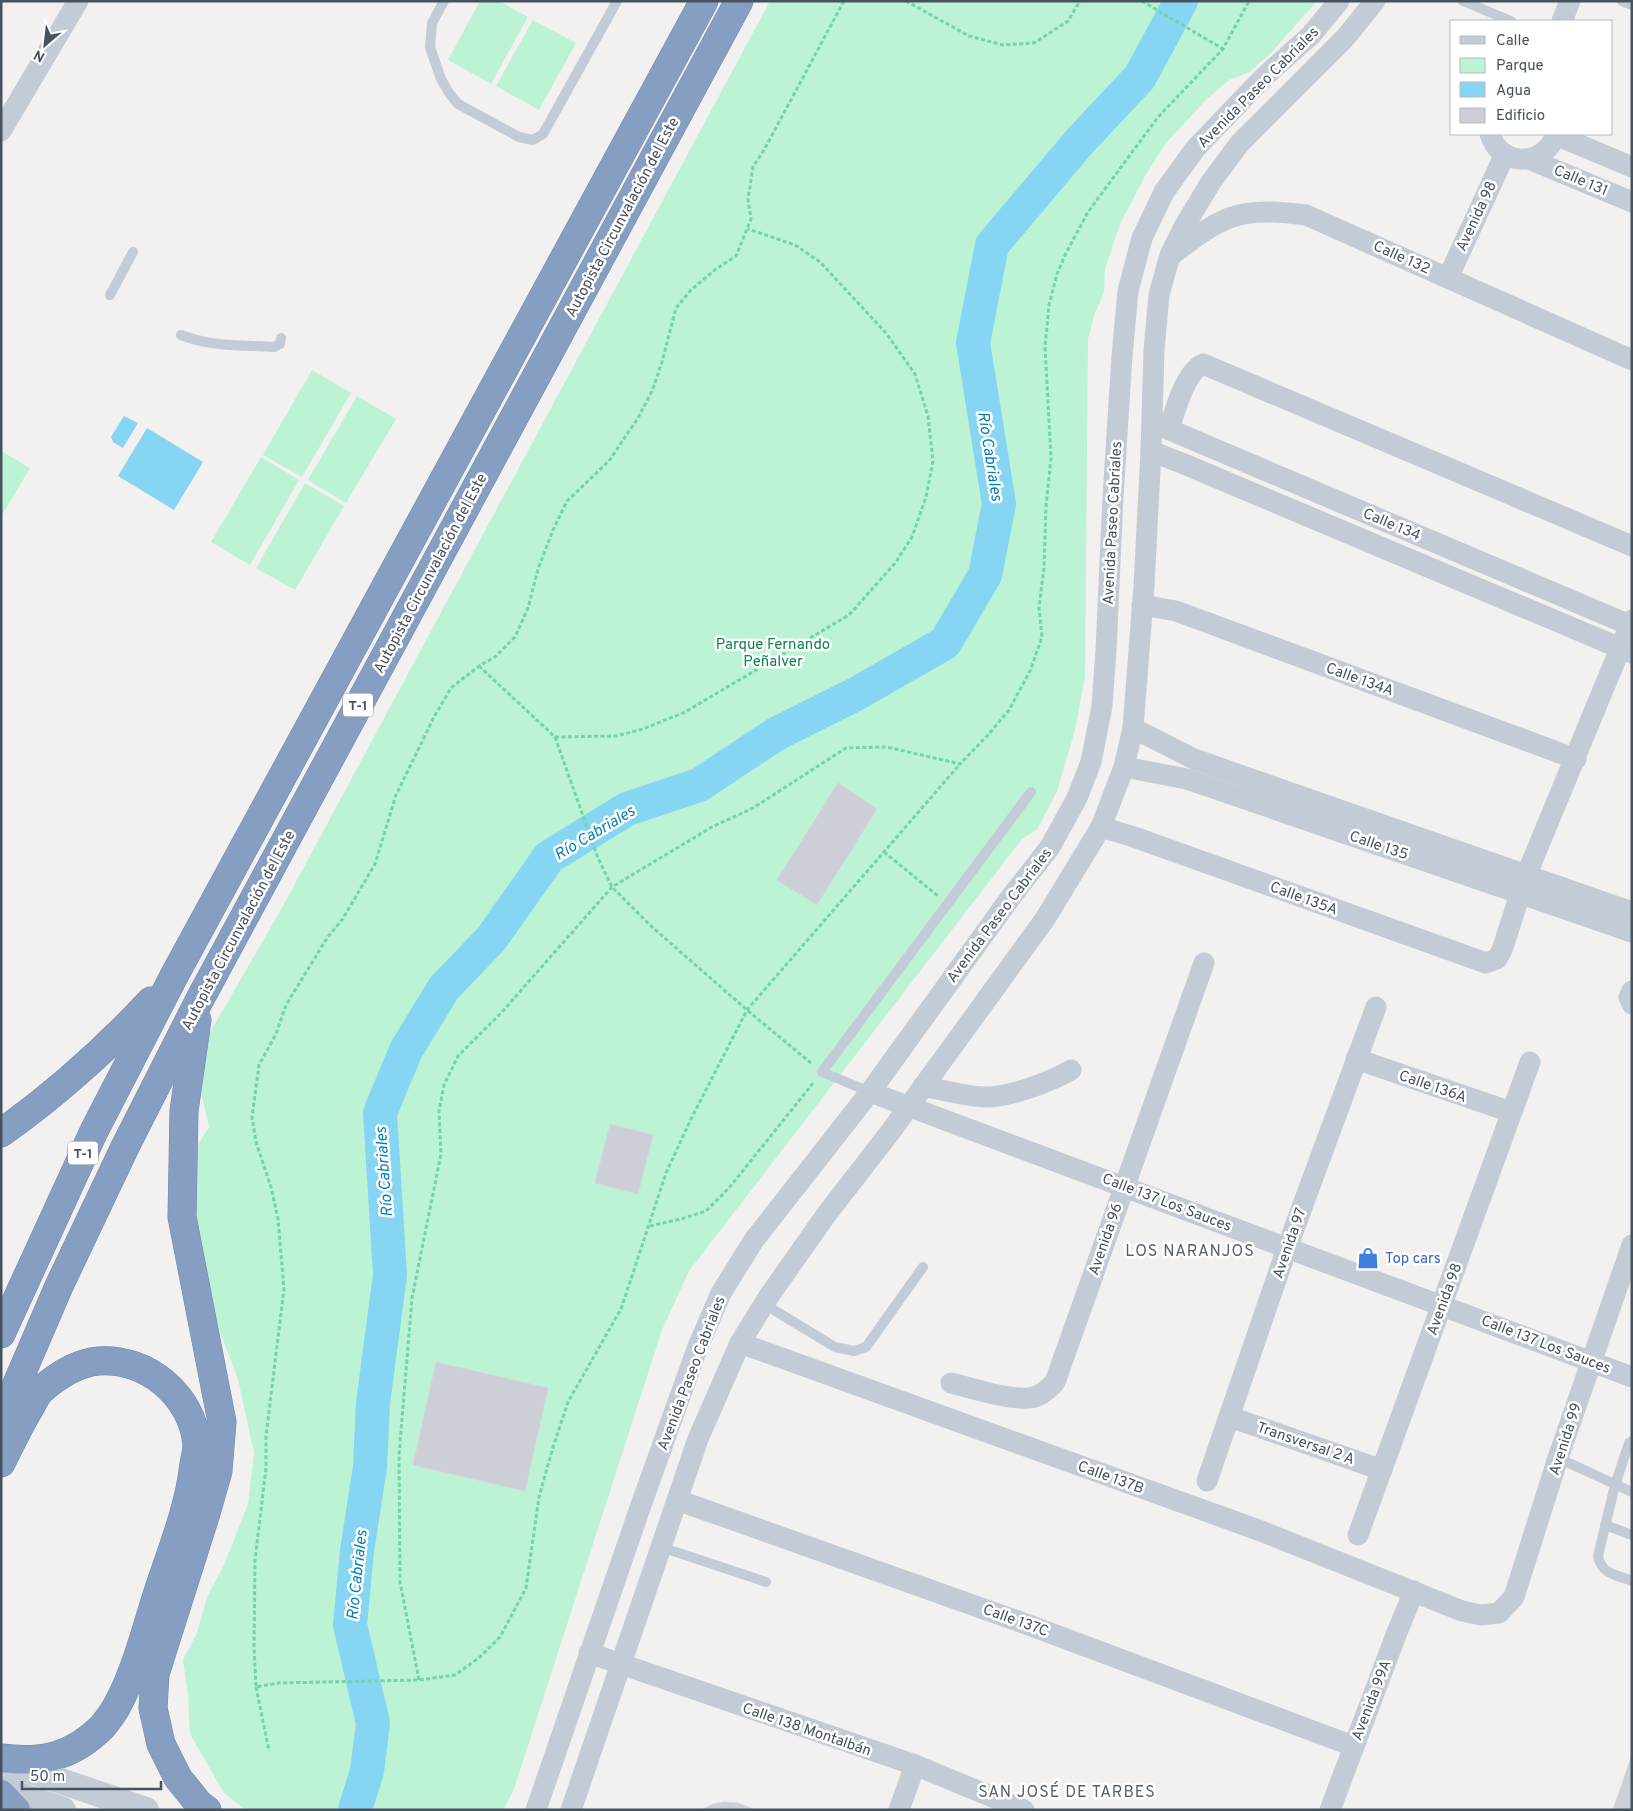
<svg xmlns="http://www.w3.org/2000/svg" width="1633" height="1811" font-family="Overpass,sans-serif">
	<style>
		.green { fill: #bcf3d5 }
		.water { fill: #86d5f3 }
		.lines { fill: none; stroke-linecap: round; stroke-linejoin: round }
		.river { stroke: #86d5f3; stroke-width: 34 }
		.building { fill: #cccfd5; stroke: #d4d6dc }
		.motorway-casing { stroke: #7089ae; stroke-width: 29 }
		.path { stroke: #71d4aa; stroke-width: 3; stroke-dasharray: 4 2.5; stroke-linecap: butt }
		.service { stroke: #c3cbd6; stroke-width: 10 }
		.minor { stroke: #c3cbd6; stroke-width: 21 }
		.tertiary { stroke: #c3cbd6; stroke-width: 26 }
		.motorway { stroke: #859ec2; stroke-width: 28 }
		.labels { text-anchor: middle; stroke-width: 5; stroke-linejoin: round; paint-order: stroke }
		.shield { fill: #fff; stroke: #7e868f; stroke-width: 1 }
		.shield-label { font-size: 14px; font-weight: bold; fill: #47525f }
		.street-label { font-size: 15px; fill: #47525f; stroke: #fff }
		.park-label { font-size: 15px; fill: #108251; stroke: #fff }
		.shop-label { font-size: 15px; fill: #366cbe; stroke: #fff; text-anchor: start }
		.water-label { font-size: 16px; font-style: italic; fill: #037faf; stroke: #fff }
		.neighbourhood-label { font-size: 16px; letter-spacing: 1px; fill: #5c6066; stroke: #fff }
	</style>
	<rect width="100%" height="100%" fill="#f3f0f0"/>
	<!-- green -->
	<g class="green">
		<path d="M480,1H499L528,17L491,84L448,60Z"/>
		<path d="M770,1H1317L1269,55L1248,73L1229,80L1206,100L1166,143L1145,176L1120,224L1105,269L1104,292L1094,316L1088,339L1085,677L1075,730L1057,791L1037,830L1022,839L689,1271L662,1330L514,1789L503,1810H246L224,1793L190,1734L188,1695L183,1660L197,1633L207,1597L224,1565L248,1504L254,1453L238,1379L207,1298L199,1253L190,1158L209,1127L196,1070L208,1036L283,906Z"/>
		<path d="M533,20L576,43L539,110L496,86Z"/>
		<path d="M312,370L351,393L302,477L263,455Z"/>
		<path d="M357,396L396,419L346,503L308,480Z"/>
		<path d="M1,451L30,468L2,515L1,514Z"/>
		<path d="M261,457L299,480L250,565L211,542Z"/>
		<path d="M305,483L344,506L295,590L256,568Z"/>
	</g>
	<!-- water -->
	<g class="water">
		<path d="M124,416L138,423L123,448L113,442L111,437Z"/>
		<path d="M147,428L203,462L174,510L118,476Z"/>
	</g>
	<g class="lines">
		<!-- river -->
		<path class="river" d="M355,1810L367,1771L373,1723L350,1625L357,1551L370,1467L373,1403L390,1275L380,1113L406,1050L444,988L491,939L549,857L627,809L699,785L776,734L856,694L945,643L985,575L999,504L973,343L992,245L1080,141L1140,77L1181,1"/>
	</g>
	<!-- building -->
	<g class="building">
		<path d="M838,783L877,809L817,905L777,880Z"/>
		<path d="M610,1124L653,1135L638,1194L595,1183Z"/>
		<path d="M436,1362L548,1388L525,1491L413,1465Z"/>
		<path d="M1632,1755V1810H1613Z"/>
		<path d="M724,1802L738,1803L755,1810H701L714,1804Z"/>
	</g>
	<g class="lines">
		<!-- motorway casing -->
		<g class="motorway-casing">
			<g id="motorway">
				<path d="M197,1020L184,1111L182,1217L222,1422L218,1471L206,1513L155,1674L153,1708L161,1744L178,1778L199,1804L207,1810"/>
				<path d="M1,1133C56,1094 105,1050 151,1001"/>
				<path d="M1,1334L94,1131L174,976L704,1"/>
				<path d="M1,1421L59,1286L125,1147L200,999L739,1"/>
				<path d="M1,1463C11,1443 20,1424 31,1406C34,1400 37,1394 41,1390C57,1376 77,1363 98,1361C147,1357 193,1396 197,1445C197,1451 195,1458 194,1464C189,1509 171,1552 157,1595C146,1630 136,1669 119,1702C115,1710 108,1720 102,1727C72,1757 42,1763 1,1758"/>
				<path d="M1,1794L16,1810"/>
			</g>
		</g>
		<!-- path -->
		<g class="path">
			<path d="M844,1L764,150L753,167L748,199L751,219L736,256L716,269L691,290L676,308L662,362L652,391L638,418L609,461L567,501L553,530L538,569L528,608L515,637L495,657L479,666L451,688L434,717L396,795L375,864L342,920L327,938L286,1005L276,1034L259,1065L252,1117L256,1142L271,1187L278,1219L284,1289L266,1436V1468L255,1560L254,1647L256,1687L278,1683L419,1680L455,1675L480,1657L500,1637L526,1588L539,1497L553,1447L568,1402L621,1309L666,1173L691,1119L747,1010L960,764"/>
			<path d="M906,1L969,36L1003,45L1034,43L1068,21L1080,1"/>
			<path d="M1142,1L1223,49"/>
			<path d="M479,666L555,737L598,858L612,887L651,926L747,1010L812,1064"/>
			<path d="M555,737L616,736L643,729L685,712L849,615L896,562L912,537L926,497L933,461L928,416L915,374L886,333L820,262L795,245L748,229"/>
			<path d="M884,852L938,896"/>
			<path d="M650,1226L681,1219L706,1211L729,1188L814,1082"/>
			<path d="M419,1680L400,1582L399,1455L412,1298L441,1154L439,1111L444,1085L458,1056L502,1012L612,887L712,827L753,808L846,748L887,747L960,764L988,735L1009,710L1030,671L1042,637L1039,608L1044,567L1046,506L1051,458L1045,347L1049,305L1057,274L1066,253L1088,212L1158,117L1223,49L1249,1"/>
			<path d="M256,1687L269,1751"/>
		</g>
		<!-- service -->
		<g class="service">
			<path d="M444,1L432,23L430,47L441,79L449,93L458,104L519,137L533,140L543,134L617,1"/>
			<path d="M1463,1L1511,21"/>
			<path d="M1622,1L1632,5"/>
			<path d="M110,295L133,252"/>
			<path d="M181,335C211,347 243,345 274,347L280,344L281,338"/>
			<path d="M870,1092L822,1072L1031,792"/>
			<path d="M764,1304L835,1347L854,1351L866,1347L923,1267"/>
			<path d="M1632,1441L1629,1443L1615,1485L1598,1556C1601,1574 1617,1575 1632,1581"/>
			<path d="M1558,1458L1632,1492"/>
			<path d="M1605,1525L1632,1535"/>
			<path d="M661,1547L766,1582"/>
		</g>
		<!-- minor -->
		<g class="minor">
			<path d="M1562,21L1570,1"/>
			<path d="M1,131L78,1"/>
			<path d="M1490,134C1500,168 1545,167 1556,134"/>
			<path d="M1556,135L1632,167"/>
			<path d="M1529,159L1632,202"/>
			<path d="M1173,254C1190,241 1209,226 1229,218C1253,209 1282,212 1306,215L1632,360"/>
			<path d="M1448,278L1505,154"/>
			<path d="M1156,424L1632,626"/>
			<path d="M1169,429C1175,411 1185,372 1203,364L1632,546"/>
			<path d="M1151,451L1184,464L1632,653"/>
			<path d="M1142,605L1176,611L1576,759"/>
			<path d="M1133,728L1194,759L1632,912"/>
			<path d="M1124,767L1187,779L1632,932"/>
			<path d="M1101,827L1134,837L1486,963L1497,959L1502,950L1526,876L1632,620"/>
			<path d="M1632,991L1629,997L1632,1004"/>
			<path d="M1356,1059L1511,1112"/>
			<path d="M923,1086C943,1090 963,1096 984,1097C1008,1098 1050,1082 1071,1070"/>
			<path d="M870,1092L1632,1377"/>
			<path d="M740,1343L1261,1531L1462,1611L1481,1615L1499,1613L1514,1597L1558,1458L1632,1245"/>
			<path d="M951,1383C972,1388 1007,1400 1029,1398C1040,1397 1048,1390 1055,1382L1204,963"/>
			<path d="M1230,1417L1382,1470"/>
			<path d="M1207,1481L1287,1248L1376,1007"/>
			<path d="M677,1500L1015,1620L1353,1746"/>
			<path d="M1358,1535L1530,1062"/>
			<path d="M589,1653L915,1765L1024,1810"/>
			<path d="M536,1810L641,1505L697,1349L721,1293L754,1240L870,1092L1011,897L1050,847L1077,798L1091,762L1102,706L1106,650L1113,497L1122,356L1128,291L1142,238L1164,192L1195,149L1264,77L1311,35L1339,1"/>
			<path d="M571,1810L698,1439L740,1343L769,1296L826,1215L891,1131L1045,919L1101,827L1124,767L1133,728L1144,586L1151,451L1154,350L1159,295L1170,255L1185,225L1211,182L1240,143L1345,38L1375,1"/>
			<path d="M899,1810L915,1765"/>
			<path d="M1330,1810L1396,1635L1414,1591"/>
		</g>
		<!-- tertiary -->
		<g class="tertiary">
			<path d="M2,1761L146,1810"/>
			<path d="M1,1788L63,1810"/>
		</g>
		<!-- motorway -->
		<use href="#motorway" class="motorway"/>
	</g>
	<!-- icons -->
	<defs>
		<g id="shop-bare" transform="scale(1.725)"><path d="M-5-2.5h2.3a2.7 3.5 0 0 1 5.4 0H5L5.5 6h-11ZM-1.5-2.5h3a1.5 2.3 0 0 0-3 0Z" fill="#3f7fe0" stroke="#fff" stroke-width="2.5" paint-order="stroke"/></g>
	</defs>
	<g fill-rule="evenodd">
		<use href="#shop-bare" x="1368" y="1258"/>
	</g>
	<g class="labels">
		<!-- shield labels -->
		<g class="shield">
			<rect x="343" y="693.5" width="30" height="23" rx="4"/>
			<rect x="68" y="1141.5" width="30" height="23" rx="4"/>
		</g>
		<g class="shield-label">
			<text x="358" y="710">T-1</text>
			<text x="83" y="1158">T-1</text>
		</g>
		<!-- street labels -->
		<g class="street-label">
			<text transform="translate(1258 87) rotate(-45)" y="5">Avenida Paseo Cabriales</text>
			<text transform="translate(1581 180) rotate(23)" y="5">Calle 131</text>
			<text transform="translate(1476 216) rotate(-65)" y="5">Avenida 98</text>
			<text transform="translate(622 217) rotate(-62)" y="5">Autopista Circunvalación del Este</text>
			<text transform="translate(1402 257) rotate(24)" y="5">Calle 132</text>
			<text transform="translate(1112 523) rotate(-87)" y="5">Avenida Paseo Cabriales</text>
			<text transform="translate(1392 524) rotate(23)" y="5">Calle 134</text>
			<text transform="translate(430 573) rotate(-62)" y="5">Autopista Circunvalación del Este</text>
			<text transform="translate(1360 679) rotate(20)" y="5">Calle 134A</text>
			<text transform="translate(1379 845) rotate(19)" y="5">Calle 135</text>
			<text transform="translate(1304 898) rotate(20)" y="5">Calle 135A</text>
			<text transform="translate(999 915) rotate(-53)" y="5">Avenida Paseo Cabriales</text>
			<text transform="translate(238 930) rotate(-62)" y="5">Autopista Circunvalación del Este</text>
			<text transform="translate(1433 1086) rotate(19)" y="5">Calle 136A</text>
			<text transform="translate(1167 1202) rotate(21)" y="5">Calle 137 Los Sauces</text>
			<text transform="translate(1105 1239) rotate(-71)" y="5">Avenida 96</text>
			<text transform="translate(1289 1243) rotate(-71)" y="5">Avenida 97</text>
			<text transform="translate(1444 1299) rotate(-70)" y="5">Avenida 98</text>
			<text transform="translate(1546 1344) rotate(21)" y="5">Calle 137 Los Sauces</text>
			<text transform="translate(691 1373) rotate(-69)" y="5">Avenida Paseo Cabriales</text>
			<text transform="translate(1565 1439) rotate(-72)" y="5">Avenida 99</text>
			<text transform="translate(1306 1443) rotate(19)" y="5">Transversal 2 A</text>
			<text transform="translate(1111 1477) rotate(20)" y="5">Calle 137B</text>
			<text transform="translate(1016 1620) rotate(20)" y="5">Calle 137C</text>
			<text transform="translate(1371 1700) rotate(-69)" y="5">Avenida 99A</text>
			<text transform="translate(807 1729) rotate(19)" y="5">Calle 138 Montalbán</text>
		</g>
		<!-- park labels -->
		<g class="park-label">
			<text x="773" y="649">Parque Fernando<tspan x="773" dy="17">Peñalver</tspan></text>
		</g>
		<!-- shop labels -->
		<g class="shop-label">
			<text x="1385" y="1263">Top cars</text>
		</g>
		<!-- water labels -->
		<g class="water-label">
			<text transform="translate(991 456) rotate(81)" y="6">Río Cabriales</text>
			<text transform="translate(594 832) rotate(-31)" y="6">Río Cabriales</text>
			<text transform="translate(383 1172) rotate(-94)" y="6">Río Cabriales</text>
			<text transform="translate(356 1575) rotate(-84)" y="6">Río Cabriales</text>
		</g>
		<!-- neighbourhood labels -->
		<g class="neighbourhood-label">
			<text x="1190" y="1256">LOS NARANJOS</text>
			<text x="1067" y="1797">SAN JOSÉ DE TARBES</text>
		</g>
	</g>
	<!-- border -->
	<rect width="1633" height="1811" fill="none" stroke="#47525f" stroke-width="5"/>
	<!-- legend -->
	<rect x="1450" y="20" width="162" height="115" fill="#ffffff" stroke="#b5babf"/>
	<rect x="1460" y="36" width="25" height="8" fill="#c3cbd6" stroke="#b5babf"/>
	<text x="1496" y="45" font-size="15" fill="#47525f">Calle</text>
	<rect x="1460" y="58" width="25" height="15" fill="#bcf3d5" stroke="#b5babf"/>
	<text x="1496" y="70" font-size="15" fill="#47525f">Parque</text>
	<rect x="1460" y="82" width="25" height="15" fill="#86d5f3" stroke="#b5babf"/>
	<text x="1496" y="95" font-size="15" fill="#47525f">Agua</text>
	<rect x="1460" y="108" width="25" height="15" fill="#cccfd5" stroke="#b5babf"/>
	<text x="1496" y="120" font-size="15" fill="#47525f">Edificio</text>
	<!-- north arrow -->
	<g transform="translate(45 45) rotate(208)" stroke="#ffffff" stroke-width="4" paint-order="stroke">
	<path d="M0-4L9 19L0 12L-9 19Z" fill="#47525f"/>
	<text y="-8" font-size="14" font-weight="bold" text-anchor="middle" fill="#47525f">N</text>
	</g>
	<!-- scale -->
	<path d="M22 1781v8h139v-8" fill="none" stroke="#47525f" stroke-width="2.5"/>
	<text x="30" y="1781" font-size="15" fill="#47525f" stroke="#ffffff" stroke-width="4" paint-order="stroke">50 m</text>
</svg>
